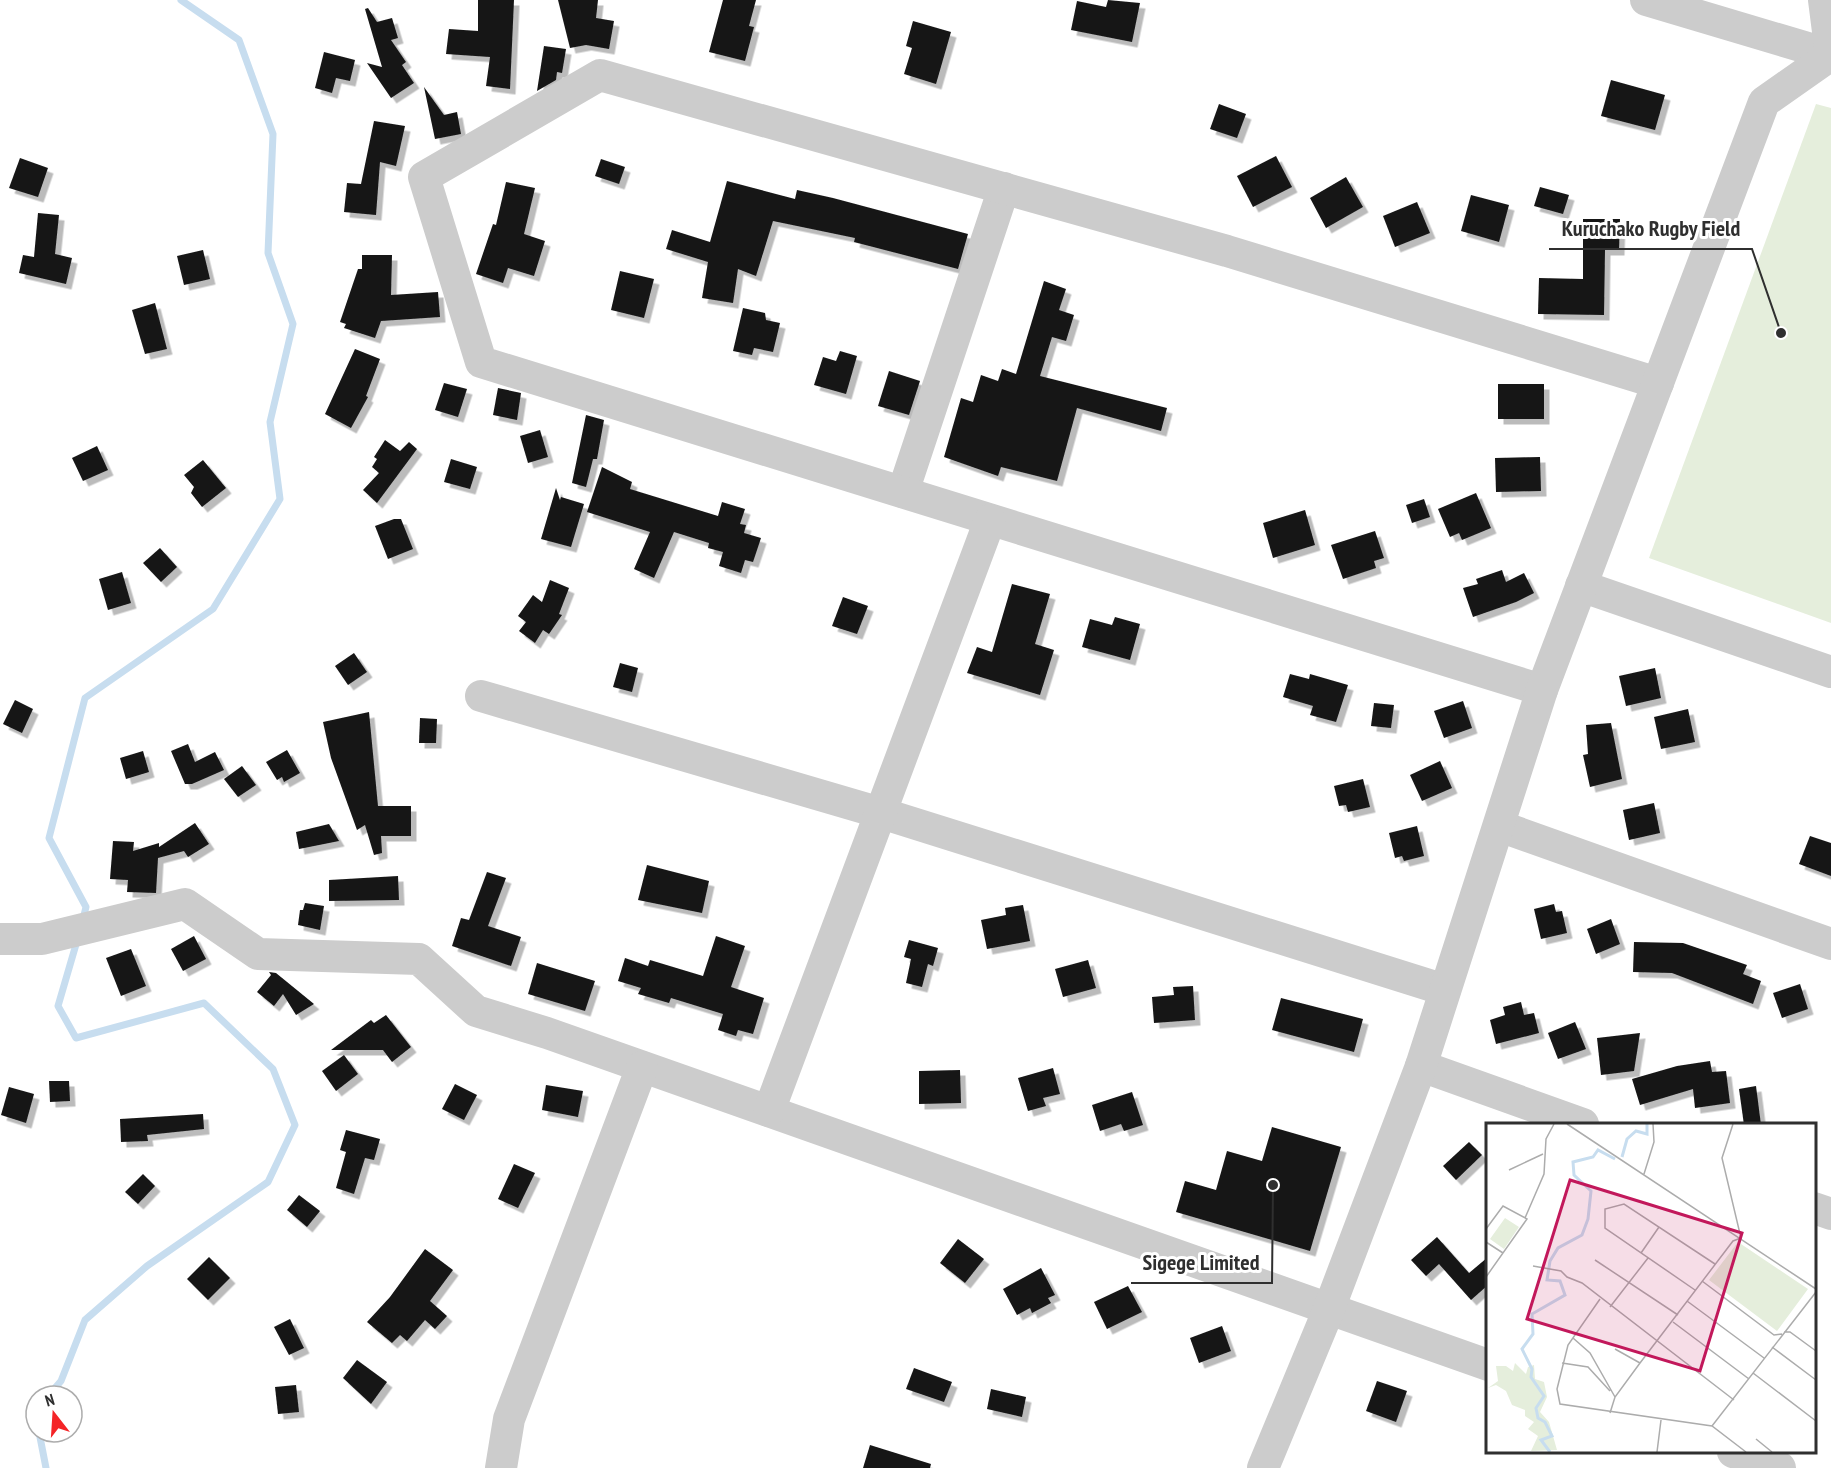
<svg xmlns="http://www.w3.org/2000/svg" width="1831" height="1468" font-family="'PT Sans Narrow',sans-serif">
	<style>
		.green { fill: #e5eedc }
		.lines { fill: none; stroke-linecap: round; stroke-linejoin: round }
		.stream { stroke: #c7ddef; stroke-width: 7 }
		.building { fill: #161616; filter: url(#shadow) }
		.minor { stroke: #ccc; stroke-width: 32 }
		.inset-river { fill: none; stroke: #c7ddef; stroke-width: 3 }
		.inset-road { fill: none; stroke: #acacac; stroke-width: 1.5 }
		.view { fill: #c2185b; fill-opacity: 0.15; stroke: #c2185b; stroke-width: 3 }
		.inset-edge { fill: none; stroke: #2f2f2f; stroke-width: 3 }
		.leader { fill: none; stroke: #2f2f2f; stroke-width: 2 }
		.callout-dot { fill: #2f2f2f; stroke: #fff; stroke-width: 2 }
		.callout-label { font-size: 22px; text-anchor: middle; font-weight: bold; fill: #2f2f2f; stroke: #fff; stroke-width: 6; stroke-linejoin: round; paint-order: stroke }
	</style>
	<defs>
		<filter id="shadow"><feDropShadow dx="5.5" dy="5.5" stdDeviation="0" flood-color="#0004"/></filter>
	</defs>
	<rect width="100%" height="100%" fill="#fff"/>
	<!-- green -->
	<path class="green" d="M1816,104L1831,108V623L1649,558Z"/>
	<g class="lines">
		<!-- stream -->
		<g class="stream">
			<path d="M83,919L86,907L49,838L85,698L213,609L280,499L270,422L293,324L268,253L273,134L239,40L181,0"/>
			<path d="M48,1396L61,1381L85,1320L147,1266L268,1182L295,1125L273,1069L204,1003L76,1038L58,1006L77,941"/>
			<path d="M36,1409V1411"/>
			<path d="M39,1432L46,1468"/>
		</g>
	</g>
	<!-- building -->
	<g class="building">
		<path d="M478,0H514L510,89L486,86L490,57L446,54L449,29L478,31Z"/>
		<path d="M558,0H598L596,18L614,21L609,49L586,45L570,48Z"/>
		<path d="M723,0H756L749,26L754,27L745,61L709,52Z"/>
		<path d="M1108,0L1140,3L1132,42L1071,30L1077,1L1106,7Z"/>
		<path d="M368,8L377,22L392,18L398,38L391,40L406,62L402,65L414,83L391,98L367,63L382,67L365,9Z"/>
		<path d="M913,21L951,32L936,84L904,74L912,48L906,46Z"/>
		<path d="M544,46L566,49L562,73L557,72L556,80L537,91Z"/>
		<path d="M324,52L355,60L350,81L336,78L332,93L315,88Z"/>
		<path d="M1611,80L1665,95L1655,130L1601,116Z"/>
		<path d="M424,87L444,115L457,112L461,134L435,139Z"/>
		<path d="M1219,104L1246,114L1237,138L1210,129Z"/>
		<path d="M374,121L405,126L396,166L380,162L376,215L344,212L347,183L361,184Z"/>
		<path d="M1276,156L1292,187L1253,207L1237,176Z"/>
		<path d="M20,158L48,168L38,197L9,188Z"/>
		<path d="M601,159L625,167L619,184L595,176Z"/>
		<path d="M1346,177L1363,207L1326,228L1310,198Z"/>
		<path d="M727,181L795,199L797,190L833,198L968,234L958,269L854,242L855,238L773,221L756,276L738,269L733,303L702,298L708,262L666,249L672,230L710,242Z"/>
		<path d="M506,182L535,188L524,234L545,241L534,276L508,268L503,283L476,274L493,224L496,225Z"/>
		<path d="M1540,187L1569,195L1563,214L1534,206Z"/>
		<path d="M1471,195L1509,205L1499,242L1461,231Z"/>
		<path d="M1417,202L1430,233L1395,247L1383,216Z"/>
		<path d="M38,213L59,215L55,254L72,258L66,284L19,273L23,255L34,257Z"/>
		<path d="M1583,219H1620L1619,250H1605L1604,315L1538,314L1539,278L1583,279Z"/>
		<path d="M203,250L210,279L184,285L177,256Z"/>
		<path d="M362,255H392L391,295L438,292L440,317L381,321L375,338L344,328L346,324L340,322L358,269H362Z"/>
		<path d="M620,271L654,279L644,318L611,310Z"/>
		<path d="M1044,281L1066,289L1059,310L1074,315L1066,341L1052,337L1040,376L1167,408L1161,431L1077,408L1057,481L1001,467L998,476L944,457L961,398L973,402L981,375L998,381L1002,369L1016,374Z"/>
		<path d="M155,303L167,349L145,354L132,310Z"/>
		<path d="M743,308L765,313L766,320L780,323L773,352L754,348L752,355L733,351Z"/>
		<path d="M355,349L380,359L366,396L368,397L351,428L325,414Z"/>
		<path d="M840,351L857,356L846,394L814,385L823,357L836,361Z"/>
		<path d="M889,371L920,381L909,415L878,406Z"/>
		<path d="M444,383L467,389L458,417L435,410Z"/>
		<rect x="1498" y="384" width="46" height="35"/>
		<path d="M498,388L521,393L517,420L493,415Z"/>
		<path d="M586,415L604,420L597,459H593L586,487L572,483Z"/>
		<path d="M540,430L548,457L528,463L520,436Z"/>
		<path d="M385,440L400,451L409,442L417,449L377,503L363,490L379,473L372,467L377,459L374,457Z"/>
		<path d="M97,446L108,470L83,481L72,458Z"/>
		<path d="M1540,457L1541,491L1496,492L1495,458Z"/>
		<path d="M451,459L477,467L470,489L444,482Z"/>
		<path d="M203,460L226,488L202,507L191,493L194,487L184,475Z"/>
		<path d="M602,467L632,482L630,489L718,516L722,502L745,509L740,524L746,525L744,533L761,538L753,562L745,560L741,573L719,566L723,552L708,548L709,543L674,532L654,578L634,569L650,532L587,512Z"/>
		<path d="M556,488L560,500L561,497L584,504L571,547L541,539Z"/>
		<path d="M1476,493L1491,528L1462,540L1459,533L1450,537L1438,509Z"/>
		<path d="M1424,499L1430,517L1412,523L1406,505Z"/>
		<path d="M1305,510L1315,545L1273,558L1263,523Z"/>
		<path d="M394,519H401L413,549L388,559L375,526Z"/>
		<path d="M1375,531L1384,558L1374,561L1376,568L1343,579L1331,545Z"/>
		<path d="M160,548L177,567L161,582L143,563Z"/>
		<path d="M1502,570L1506,582L1524,573L1534,593L1516,602L1473,617L1463,588L1478,584L1476,579Z"/>
		<path d="M122,572L131,603L108,610L99,579Z"/>
		<path d="M550,580L569,588L559,614L562,615L549,634L543,630L535,643L519,631L526,622L518,616L533,595L542,602Z"/>
		<path d="M1012,584L1050,594L1035,644L1054,650L1040,695L967,673L977,647L992,652Z"/>
		<path d="M843,597L868,606L857,634L832,626Z"/>
		<path d="M1115,617L1140,624L1130,660L1082,647L1090,619L1112,625Z"/>
		<path d="M354,653L367,672L348,685L335,666Z"/>
		<path d="M620,663L638,668L632,692L613,687Z"/>
		<path d="M1655,668L1661,698L1626,706L1619,676Z"/>
		<path d="M1290,674L1309,679L1310,674L1348,685L1336,722L1310,715L1313,706L1283,697Z"/>
		<path d="M15,700L33,709L22,733L3,724Z"/>
		<path d="M1463,701L1472,728L1444,738L1434,711Z"/>
		<path d="M1374,703L1394,705L1391,728L1371,726Z"/>
		<path d="M1688,709L1695,742L1661,749L1654,717Z"/>
		<path d="M369,712L378,806H411V836H381L382,853L374,855L365,825L357,830L331,758L323,722Z"/>
		<path d="M420,718L437,719L436,743H419Z"/>
		<path d="M1611,723L1622,779L1590,787L1583,755L1588,754L1586,725Z"/>
		<path d="M188,744L195,762L215,752L224,770L192,784H185L171,751Z"/>
		<path d="M287,750L300,773L284,782L282,777L277,780L266,762Z"/>
		<path d="M143,751L149,772L126,779L120,758Z"/>
		<path d="M1440,761L1452,788L1422,801L1410,775Z"/>
		<path d="M242,766L256,785L238,797L224,779Z"/>
		<path d="M1363,779L1370,807L1348,812L1346,805L1339,806L1334,786Z"/>
		<path d="M1654,803L1660,833L1629,840L1623,810Z"/>
		<path d="M195,823L209,844L188,857L184,851L158,858L156,893L127,892L128,880L110,879L113,841L134,842L133,851L159,843V847Z"/>
		<path d="M329,824L339,841L299,849L296,832Z"/>
		<path d="M1417,826L1424,856L1404,861L1402,856L1395,858L1389,833Z"/>
		<path d="M1810,836L1831,843V876L1799,864Z"/>
		<path d="M647,865L709,881L702,913L638,900Z"/>
		<path d="M487,872L506,878L488,926L521,937L511,966L452,946L461,918L469,920Z"/>
		<path d="M398,876L399,900L329,901V880Z"/>
		<path d="M305,903L324,906L320,930L298,925L300,910H303Z"/>
		<path d="M1554,904L1556,912L1562,911L1567,933L1541,939L1534,909Z"/>
		<path d="M1023,905L1030,941L987,949L981,920L1006,915L1005,908Z"/>
		<path d="M1611,919L1620,944L1596,954L1587,929Z"/>
		<path d="M194,936L206,959L183,971L171,949Z"/>
		<path d="M716,936L745,946L731,987L764,998L753,1034L738,1030L736,1036L718,1030L723,1014L671,998L669,1003L638,994L641,988L618,981L625,958L648,966L650,960L703,976Z"/>
		<path d="M909,940L938,948L933,966L928,964L922,987L906,983L911,959L904,957Z"/>
		<path d="M1634,942L1683,943L1747,965L1743,974L1761,981L1753,1004L1672,973L1633,972Z"/>
		<path d="M131,949L146,986L121,996L106,958Z"/>
		<path d="M1088,960L1096,988L1063,997L1055,969Z"/>
		<path d="M537,963L595,981L585,1011L528,994Z"/>
		<path d="M269,972L276,973L314,1004L296,1015L283,994L274,1006L257,992L271,975Z"/>
		<path d="M1800,984L1808,1009L1782,1018L1773,993Z"/>
		<path d="M1193,986L1195,1020L1154,1023L1152,997L1174,995L1173,987Z"/>
		<path d="M1281,998L1363,1019L1354,1052L1272,1030Z"/>
		<path d="M1521,1002L1524,1015L1534,1013L1539,1033L1496,1044L1490,1020L1505,1015L1503,1007Z"/>
		<path d="M386,1015L411,1047L392,1062L383,1050H331L371,1020L374,1023Z"/>
		<path d="M1575,1022L1586,1049L1558,1059L1548,1033Z"/>
		<path d="M1640,1033L1634,1071L1601,1075L1597,1038Z"/>
		<path d="M344,1055L358,1074L336,1091L322,1071Z"/>
		<path d="M1710,1061L1712,1072L1726,1071L1730,1103L1695,1108L1693,1089L1640,1105L1632,1079L1677,1066Z"/>
		<path d="M1053,1068L1060,1094L1043,1098L1046,1106L1028,1111L1018,1078Z"/>
		<path d="M960,1070L961,1103L919,1104V1071Z"/>
		<path d="M49,1081H69L70,1101L50,1102Z"/>
		<path d="M455,1084L477,1095L464,1120L442,1109Z"/>
		<path d="M546,1085L583,1091L578,1117L542,1110Z"/>
		<path d="M1756,1086L1761,1125H1744L1739,1089Z"/>
		<path d="M9,1087L34,1094L26,1123L1,1115Z"/>
		<path d="M1132,1092L1143,1125L1124,1131L1121,1124L1100,1131L1092,1105Z"/>
		<path d="M203,1114L204,1129L147,1135L148,1141L121,1142L120,1119Z"/>
		<path d="M1272,1127L1341,1147L1310,1251L1176,1212L1185,1181L1216,1190L1227,1151L1262,1161Z"/>
		<path d="M346,1130L380,1139L374,1160L365,1158L354,1194L336,1188L346,1152L340,1150Z"/>
		<path d="M1469,1142L1482,1155L1456,1180L1443,1166Z"/>
		<path d="M514,1164L535,1173L518,1208L498,1199Z"/>
		<path d="M143,1174L155,1186L138,1204L125,1192Z"/>
		<path d="M299,1195L320,1211L307,1227L287,1210Z"/>
		<path d="M1437,1237L1469,1273L1488,1257V1285L1471,1300L1439,1264L1426,1276L1411,1260Z"/>
		<path d="M958,1239L984,1259L965,1283L940,1263Z"/>
		<path d="M425,1249L453,1270L430,1301L447,1316L435,1329L425,1320L407,1341L400,1335L392,1343L367,1322L390,1297Z"/>
		<path d="M209,1257L230,1278L208,1300L187,1279Z"/>
		<path d="M1041,1268L1055,1295L1048,1298L1051,1303L1032,1313L1030,1308L1017,1315L1003,1289Z"/>
		<path d="M1128,1286L1142,1312L1107,1329L1094,1302Z"/>
		<path d="M290,1319L304,1348L289,1355L274,1327Z"/>
		<path d="M1222,1326L1231,1351L1199,1363L1190,1338Z"/>
		<path d="M357,1360L387,1382L371,1404L343,1378Z"/>
		<path d="M914,1368L952,1382L944,1402L906,1389Z"/>
		<path d="M1377,1381L1407,1391L1396,1422L1366,1411Z"/>
		<path d="M296,1385L299,1412L278,1414L275,1387Z"/>
		<path d="M991,1389L1026,1397L1022,1417L987,1409Z"/>
		<path d="M870,1445L931,1464L930,1468H863Z"/>
	</g>
	<g class="lines">
		<!-- minor -->
		<g class="minor">
			<path d="M1646,0L1831,55"/>
			<path d="M903,492L1004,188"/>
			<path d="M1581,586L1831,672"/>
			<path d="M1542,690L481,362L424,177L600,75L1227,251L1658,383"/>
			<path d="M481,696L881,813L1445,990"/>
			<path d="M1499,826L1831,944"/>
			<path d="M0,939H42L185,904L258,954L419,959L476,1011L547,1033L1488,1365"/>
			<path d="M1421,1066L1583,1124"/>
			<path d="M769,1111L990,520"/>
			<path d="M1814,1208L1831,1214"/>
			<path d="M1733,1452L1780,1468"/>
			<path d="M501,1468L509,1419L642,1067"/>
			<path d="M1263,1468L1329,1309L1421,1066L1542,690L1764,102L1831,55L1824,0"/>
		</g>
	</g>
	<!-- overview -->
	<g transform="translate(1486 1123)">
		<rect width="330" height="330" fill="#fff"/>
		<path d="M19,95L33,104L18,126L4,116ZM252,119L322,166L291,208L223,157ZM29,240L40,251L42,244L48,242L49,256L58,259L61,274L54,289L63,299L71,327L45,328L52,313L42,306L48,299L39,293V287L26,282L20,268L10,262L2,265L12,258L10,243H20L27,248Z" fill="#e5eedc"/>
		<path class="inset-river" d="M136,34L141,16L150,8L161,11V1M64,329L55,317L66,313L59,299L52,295L50,285L58,273L45,254L46,246L36,226L47,211L46,191L79,172L74,158L61,157L64,138L72,125L96,112L102,96L105,68L88,52L87,39L107,34L112,27L129,36"/>
		<path class="inset-road" d="M81,1L330,166M23,47L57,31M158,51L168,19L167,1M39,95L58,51L60,16L68,1M0,106L17,83L41,96L0,154M0,119L17,130M155,130L173,104M109,137L192,192M47,143L75,148L81,154L96,160L248,277M216,158L288,212L296,211M209,167L119,105V86L138,81L229,141M114,176L82,222L71,266L74,281L226,303L260,329M201,178L278,235M124,184L162,135M187,199L263,256M298,209H304L330,228M87,215L104,230L129,274M286,224L330,257M129,226L154,240M76,240L102,244L124,268M267,250L330,298M124,290L129,274L154,240L247,118L255,115L236,35L247,1M226,303L330,169M270,316L286,329M171,329L175,297"/>
		<path class="view" d="M84,57L256,110L214,248L41,196Z"/>
		<rect width="330" height="330" class="inset-edge"/>
	</g>
	<!-- callouts -->
	<path class="leader" d="M1781 333L1752 249H1549M1273 1185L1272 1283H1131"/>
	<g class="callout-dot">
		<circle cx="1781" cy="333" r="6"/>
		<circle cx="1273" cy="1185" r="6"/>
	</g>
	<g class="callout-label">
		<text x="1651" y="236">Kuruchako Rugby Field</text>
		<text x="1201" y="1270">Sigege Limited</text>
	</g>
	<!-- north arrow -->
	<g transform="translate(54 1414) rotate(343)"><circle r="28" fill="#ffffff" stroke="#acacac" stroke-width="1.5"/>
	<path d="M0-4.5L10 22L0 15L-10 22Z" fill="#f42427"/>
	<text y="-9" font-size="16" font-weight="bold" text-anchor="middle" fill="#2f2f2f">N</text>
	</g>
</svg>
